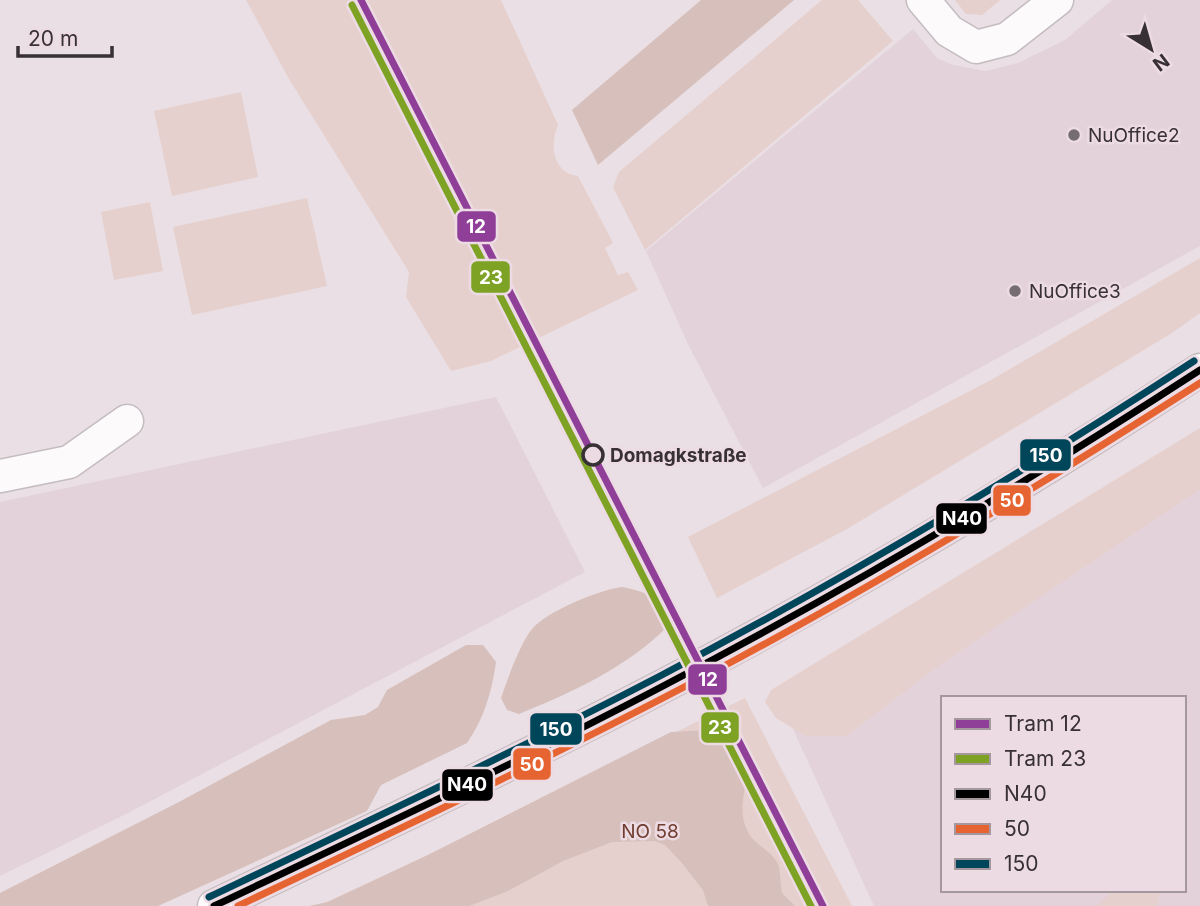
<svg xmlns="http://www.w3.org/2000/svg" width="1200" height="906" font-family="Inter,sans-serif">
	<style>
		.built { fill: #e3d2da; fill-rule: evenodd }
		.green { fill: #e6d0cd }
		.forest { fill: #d7bfbb }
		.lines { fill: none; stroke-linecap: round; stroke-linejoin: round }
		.minor-casing { stroke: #c4bcc0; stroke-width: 35 }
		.minor { stroke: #fcfafb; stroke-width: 32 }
		.bus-1-casing { stroke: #eddbe4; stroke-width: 12 }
		.bus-2-casing { stroke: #eddbe4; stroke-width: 12 }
		.bus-3-casing { stroke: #eddbe4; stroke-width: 12 }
		.bus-1 { stroke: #000; stroke-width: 7 }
		.bus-2 { stroke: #e66432; stroke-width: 7 }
		.bus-3 { stroke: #00465a; stroke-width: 7 }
		.tram-1-casing { stroke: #eddbe4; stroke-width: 12 }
		.tram-2-casing { stroke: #eddbe4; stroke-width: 12 }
		.tram-1 { stroke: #903f98; stroke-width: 7 }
		.tram-2 { stroke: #7ea224; stroke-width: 7 }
		.poi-dot { fill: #756d72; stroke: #eddbe4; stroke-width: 2.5 }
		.stop-dot { fill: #eddbe4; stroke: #373034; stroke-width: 3.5 }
		.labels { text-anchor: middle; stroke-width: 5; stroke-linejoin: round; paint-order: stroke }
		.poi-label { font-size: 19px; fill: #373034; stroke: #eddbe4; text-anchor: start }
		.stop-label { font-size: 19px; font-weight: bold; fill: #373034; stroke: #eddbe4; text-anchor: start }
		.park-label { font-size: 19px; fill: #703d2e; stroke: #eddbe4 }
		.line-badge { stroke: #eddbe4; stroke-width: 2.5 }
		.badge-label { font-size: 19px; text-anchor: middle; font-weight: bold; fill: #fff }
	</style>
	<rect width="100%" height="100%" fill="#e9dfe4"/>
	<!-- built -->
	<g class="built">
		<path d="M1112,0H1200V246L763,488L689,346L646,251L913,29L937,58L953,65L986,71L1018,63L1065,40Z"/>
		<path d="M496,397L585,572L130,812L0,876V502Z"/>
		<path d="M1200,430V906H874L777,694ZM943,698H1184V890H943Z"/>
	</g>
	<!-- green -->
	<g class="green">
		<path d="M246,0H501L558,125C549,145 553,173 578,176L613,243L605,248L618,275L628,272L638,290L491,361L451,371L406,297L409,272L289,79Z"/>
		<path d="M822,0H858L893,41L645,250L613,187L619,172Z"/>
		<path d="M955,0H1000L982,15L966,14Z"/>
		<path d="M241,92L258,177L172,196L154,111Z"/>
		<path d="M307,198L327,286L192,315L173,227Z"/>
		<path d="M150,202L163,271L114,280L101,212Z"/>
		<path d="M1200,258V313L1172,333L847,529L717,598L688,537L991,380Z"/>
		<path d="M1200,428V489L941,664L846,736H806L776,718L765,702L771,690Z"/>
		<path d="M745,698L852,906H318L434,852Z"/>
		<path d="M1115,890H1161L1157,906H1096Z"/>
	</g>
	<!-- forest -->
	<g class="forest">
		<path d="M701,0H794L598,165L572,110Z"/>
		<path d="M622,587C652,593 656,596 669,625C628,667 573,692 519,714L507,710L501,698C508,679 522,636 537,624C554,609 599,590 622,587Z"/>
		<path d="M466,645H483L496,662C492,691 484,719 467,743L381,785L367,811L158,906H0V893L179,802L331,720L365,715L378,707L387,690Z"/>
		<path d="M710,730L721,732C769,769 730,795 747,830C752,843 770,850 777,862C781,868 780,885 782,893L795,906H708L703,890L682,863L665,845L655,841L612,842L563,861L508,891L469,906H309L328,902L428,855L671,732Z"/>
	</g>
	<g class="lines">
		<!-- minor casing -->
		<g class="minor-casing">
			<g id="minor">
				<path d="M923,0L949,31L976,47L1007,39L1057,0"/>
				<path d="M0,476L69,462L127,421"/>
				<path d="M214,906C365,834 517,762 665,685C848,589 1028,483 1200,370"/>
			</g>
		</g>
		<!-- minor -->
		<use href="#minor" class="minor"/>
		<!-- bus-1 casing -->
		<g class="bus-1-casing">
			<path id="bus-1" d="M214,906C365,834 517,763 665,685C849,589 1026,483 1200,370"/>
		</g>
		<!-- bus-2 casing -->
		<g class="bus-2-casing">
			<path id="bus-2" d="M238,906C406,826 573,747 737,659C895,574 1049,480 1200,383"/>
		</g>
		<!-- bus-3 casing -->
		<g class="bus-3-casing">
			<path id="bus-3" d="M209,897C360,825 512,753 660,676C843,580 1021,474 1194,361"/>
		</g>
		<!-- bus-1 -->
		<use href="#bus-1" class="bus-1"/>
		<!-- bus-2 -->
		<use href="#bus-2" class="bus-2"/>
		<!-- bus-3 -->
		<use href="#bus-3" class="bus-3"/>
		<!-- tram-1 casing -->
		<g class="tram-1-casing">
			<path id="tram-1" d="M361,0L823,906"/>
		</g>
		<!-- tram-2 casing -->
		<g class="tram-2-casing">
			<path id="tram-2" d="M352,5L811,906"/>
		</g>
		<!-- tram-1 -->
		<use href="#tram-1" class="tram-1"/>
		<!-- tram-2 -->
		<use href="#tram-2" class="tram-2"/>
	</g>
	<!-- markers -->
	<g class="poi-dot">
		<circle cx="1074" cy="135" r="7"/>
		<circle cx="1015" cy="291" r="7"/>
	</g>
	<circle class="stop-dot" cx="593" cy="455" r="10"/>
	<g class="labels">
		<!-- poi labels -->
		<g class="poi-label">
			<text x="1088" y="142">NuOffice2</text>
			<text x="1029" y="298">NuOffice3</text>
		</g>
		<!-- stop labels -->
		<g class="stop-label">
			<text x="610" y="462">Domagkstraße</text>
		</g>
		<!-- park labels -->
		<g class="park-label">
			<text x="650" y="838">NO 58</text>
		</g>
	</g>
	<g class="line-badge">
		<rect x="456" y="210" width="41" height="33" rx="7" fill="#903f98"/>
		<rect x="470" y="260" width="41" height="34" rx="7" fill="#7ea224"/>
		<rect x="1019" y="438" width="53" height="34" rx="7" fill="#00465a"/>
		<rect x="992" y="484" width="40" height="33" rx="7" fill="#e66432"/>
		<rect x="935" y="502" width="53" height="33" rx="7" fill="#000"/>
		<rect x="687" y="663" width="41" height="33" rx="7" fill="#903f98"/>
		<rect x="700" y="711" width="40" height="33" rx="7" fill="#7ea224"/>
		<rect x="529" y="712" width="54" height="34" rx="7" fill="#00465a"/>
		<rect x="512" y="747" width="40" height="34" rx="7" fill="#e66432"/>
		<rect x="441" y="768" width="53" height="34" rx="7" fill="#000"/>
	</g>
	<g class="badge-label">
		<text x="476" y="233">12</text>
		<text x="491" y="284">23</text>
		<text x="1046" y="462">150</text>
		<text x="1012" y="507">50</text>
		<text x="962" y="525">N40</text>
		<text x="708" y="686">12</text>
		<text x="720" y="734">23</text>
		<text x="556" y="736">150</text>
		<text x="532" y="771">50</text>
		<text x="467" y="791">N40</text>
	</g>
	<!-- legend -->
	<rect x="941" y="696" width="245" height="196" fill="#eddbe4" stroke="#a4979e" stroke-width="2"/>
	<rect x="955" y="719" width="35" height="10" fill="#903f98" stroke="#a4979e" stroke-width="2"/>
	<text x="1004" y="731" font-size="21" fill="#373034">Tram 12</text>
	<rect x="955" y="754" width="35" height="10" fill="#7ea224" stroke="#a4979e" stroke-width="2"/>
	<text x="1004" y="766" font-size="21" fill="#373034">Tram 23</text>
	<rect x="955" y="789" width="35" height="10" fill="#000000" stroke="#a4979e" stroke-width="2"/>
	<text x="1004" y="801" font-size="21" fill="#373034">N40</text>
	<rect x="955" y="824" width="35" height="10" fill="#e66432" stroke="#a4979e" stroke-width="2"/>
	<text x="1004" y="836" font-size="21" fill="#373034">50</text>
	<rect x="955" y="859" width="35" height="10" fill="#00465a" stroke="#a4979e" stroke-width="2"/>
	<text x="1004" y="871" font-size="21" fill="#373034">150</text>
	<!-- north arrow -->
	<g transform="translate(1151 49) rotate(143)" stroke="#eddbe4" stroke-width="5" paint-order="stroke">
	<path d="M0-5L12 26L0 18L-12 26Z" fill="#373034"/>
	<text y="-10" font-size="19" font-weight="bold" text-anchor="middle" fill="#373034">N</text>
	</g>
	<!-- scale -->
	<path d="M18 46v10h94v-10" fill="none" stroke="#373034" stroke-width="3.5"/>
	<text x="28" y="46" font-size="21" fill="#373034" stroke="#eddbe4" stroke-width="5" paint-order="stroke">20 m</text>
</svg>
